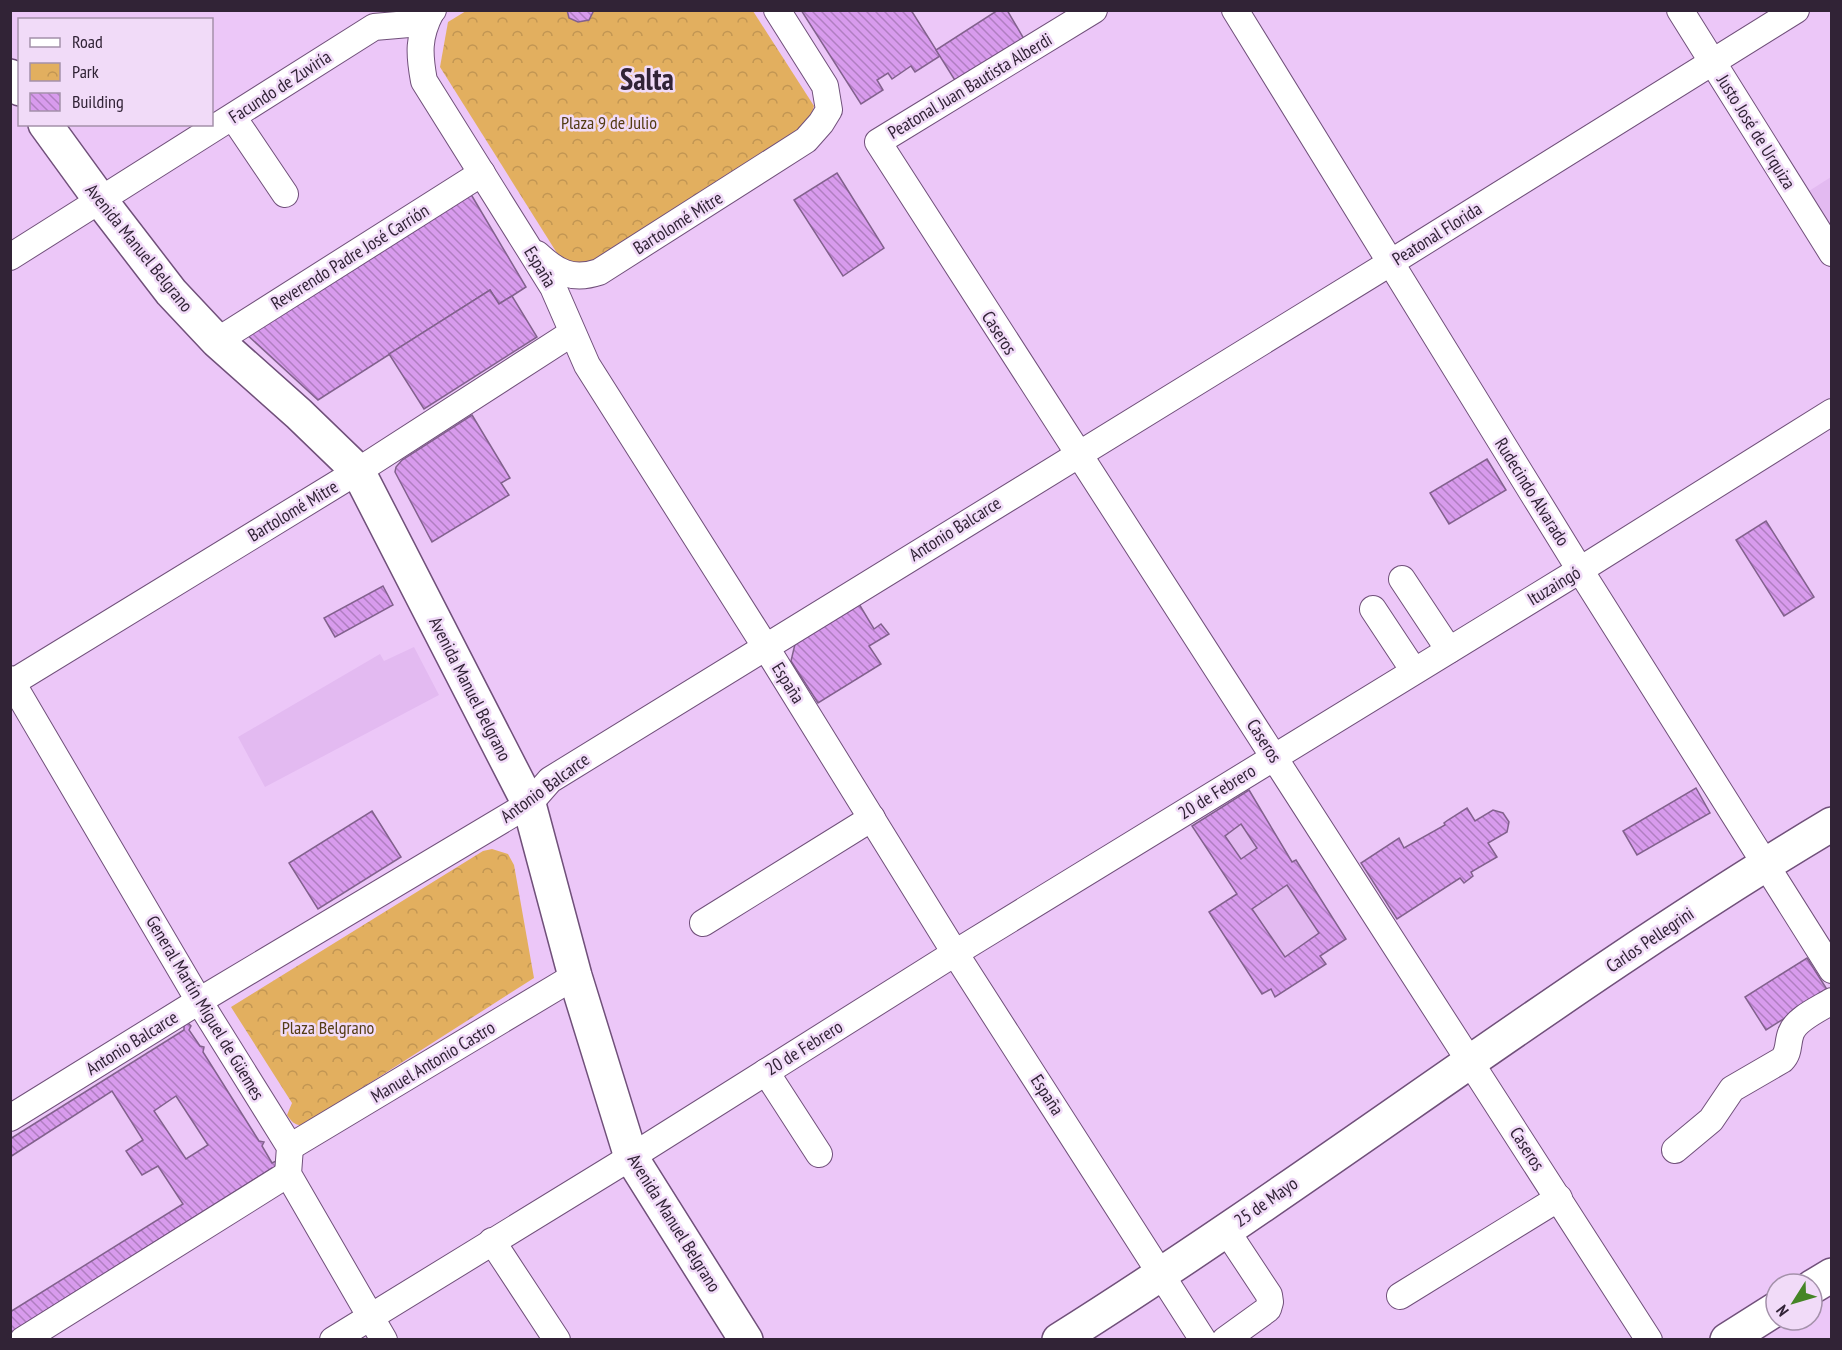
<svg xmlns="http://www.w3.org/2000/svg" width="1842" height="1350" font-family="'PT Sans Narrow',sans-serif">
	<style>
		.built { fill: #e3baf1 }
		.park { fill: url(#park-crowns) }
		.building { fill: url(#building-back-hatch); stroke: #82618d; stroke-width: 1.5; fill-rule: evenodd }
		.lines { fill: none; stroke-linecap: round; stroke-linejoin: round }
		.minor-casing { stroke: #70507a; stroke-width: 28 }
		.major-casing { stroke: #70507a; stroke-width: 36 }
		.minor { stroke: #fff; stroke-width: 26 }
		.major { stroke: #fff; stroke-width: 33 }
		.labels { text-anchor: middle; stroke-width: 5; stroke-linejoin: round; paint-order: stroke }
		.street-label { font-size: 18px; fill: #312336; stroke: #f1dbf8 }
		.park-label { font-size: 18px; fill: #533c14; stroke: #f1dbf8 }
		.town-label { font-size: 30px; font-weight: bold; fill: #312336; stroke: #f1dbf8 }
	</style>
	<defs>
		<pattern id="park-crowns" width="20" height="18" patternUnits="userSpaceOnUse" patternTransform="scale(1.5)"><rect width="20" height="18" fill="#e2af5f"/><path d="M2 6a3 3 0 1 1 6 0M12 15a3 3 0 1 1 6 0" fill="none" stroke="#c29653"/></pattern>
		<pattern id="building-back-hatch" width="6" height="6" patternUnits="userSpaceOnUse" patternTransform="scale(1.5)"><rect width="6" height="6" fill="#d89bed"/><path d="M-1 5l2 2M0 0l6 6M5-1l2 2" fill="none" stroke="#b07ec1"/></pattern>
	</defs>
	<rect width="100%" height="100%" fill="#ecc7f8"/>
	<!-- built -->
	<g class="built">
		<path d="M1831,177V226L1809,191Z"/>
		<path d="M414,647L439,695L265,787L238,737L380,654L384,661Z"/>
		<path d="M1249,790L1291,862L1296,860L1346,939L1321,956L1326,964L1275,997L1270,989L1262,994L1209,912L1237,893L1192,826Z"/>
	</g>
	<!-- park -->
	<g class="park">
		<path d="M466,11H753L814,106L807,130L592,267L567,269L440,67L448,22Z"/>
		<path d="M492,849L508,854L514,865L534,978L304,1125C295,1126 292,1122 287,1115L292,1103L231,1007L483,851Z"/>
	</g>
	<!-- building -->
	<g class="building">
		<path d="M567,10H594L589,20L578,22L569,18Z"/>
		<path d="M801,10H911L940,56L915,72L911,66L892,79L888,73L877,80L883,90L861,104Z"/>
		<path d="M998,10H1007L1024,39L956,82L936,50Z"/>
		<path d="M837,173L884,248L843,276L794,200Z"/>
		<path d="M469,191L526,287L512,296L499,304L490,290L318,400L243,331Z"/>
		<path d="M490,290L499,304L512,296L537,337L424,409L389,354Z"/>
		<path d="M472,415L510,478L501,483L509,495L432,542L395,472L396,467L402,460Z"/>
		<path d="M1487,459L1506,490L1449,524L1430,493Z"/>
		<path d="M1766,521L1814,597L1784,616L1736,540Z"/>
		<path d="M383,586L393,605L335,637L324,618Z"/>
		<path d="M859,604L874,629L881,624L889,634L869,646L881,664L818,703L791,661L795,644Z"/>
		<path d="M1696,788L1710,813L1637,855L1623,831Z"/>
		<path d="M1249,790L1292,862L1296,860L1346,939L1320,956L1326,964L1275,997L1271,989L1262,994L1209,912L1237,894L1192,826ZM1241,824L1257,848L1241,859L1225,836ZM1287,885L1319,933L1285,957L1252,909Z"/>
		<path d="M1467,808L1475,821L1493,810L1503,813L1509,822L1507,832L1488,843L1497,857L1471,872L1473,876L1464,883L1460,878L1397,919L1361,863L1399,838L1404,848L1445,825L1444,823L1448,820Z"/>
		<path d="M372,811L401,857L318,909L289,863Z"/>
		<path d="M1807,958L1828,991L1766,1030L1745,997Z"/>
		<path d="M188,1023L191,1026L189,1030L200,1046L204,1047L203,1052L259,1141L264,1142L262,1146L272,1163L276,1161L279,1163L274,1170L272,1168L10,1333V1312L183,1204L158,1166L142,1175L126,1151L143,1140L112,1091L10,1157V1139L184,1030V1025ZM176,1096L208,1145L186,1159L154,1111Z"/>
	</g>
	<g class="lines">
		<!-- minor casing -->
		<g class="minor-casing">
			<g id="minor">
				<path d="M1094,10L878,142L1649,1340"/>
				<path d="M1235,10L1580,570L1832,970"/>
				<path d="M1680,10L1832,253"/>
				<path d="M431,12C418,37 419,54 424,81L553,287L587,365L765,646L955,953L1203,1340"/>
				<path d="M233,117L285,194"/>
				<path d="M537,254C556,272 572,281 599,272L806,140L821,123L829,110L825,86L777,10"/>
				<path d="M10,257L374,27L409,24L433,10"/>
				<path d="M217,341L482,173"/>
				<path d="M1402,579L1449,650"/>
				<path d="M1373,609L1414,671"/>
				<path d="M10,679L199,1001L290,1147L288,1174L384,1340"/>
				<path d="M10,684L358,471L572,333"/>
				<path d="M703,923L872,818"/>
				<path d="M766,1072L819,1154"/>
				<path d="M10,1118L199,1001L529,804L550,780L1390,263L1796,10"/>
				<path d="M290,1147L575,976"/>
				<path d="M1675,1150L1711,1120L1732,1089L1782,1060C1790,1052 1787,1043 1791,1033C1796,1019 1819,1009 1832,1001"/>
				<path d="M492,1241L557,1340"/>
				<path d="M1400,1296L1559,1198"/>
				<path d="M23,1340L288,1174"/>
				<path d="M333,1340L631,1157L955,953L1580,570L1832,412"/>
				<path d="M1225,1340L1268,1309L1270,1302L1269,1295L1226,1230"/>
			</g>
		</g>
		<!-- major casing -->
		<g class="major-casing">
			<g id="major">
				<path d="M10,76L20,89"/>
				<path d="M45,124L101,201L171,292L217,341L299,414L358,471L529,804L575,976L631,1157L746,1340"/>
				<path d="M1812,1287L1832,1275"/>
				<path d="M1059,1340C1321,1175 1566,983 1832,824"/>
				<path d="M1727,1340L1776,1309"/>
			</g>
		</g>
		<!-- minor -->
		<use href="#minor" class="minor"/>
		<!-- major -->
		<use href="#major" class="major"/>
	</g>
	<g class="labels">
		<!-- street labels -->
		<g class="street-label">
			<text transform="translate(970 86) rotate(-31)" y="6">Peatonal Juan Bautista Alberdi</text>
			<text transform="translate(280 87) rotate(-33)" y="6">Facundo de Zuviría</text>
			<text transform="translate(1756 132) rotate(58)" y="6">Justo José de Urquiza</text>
			<text transform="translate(678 223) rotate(-32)" y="6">Bartolomé Mitre</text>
			<text transform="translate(1437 234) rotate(-32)" y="6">Peatonal Florida</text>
			<text transform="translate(139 248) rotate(51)" y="6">Avenida Manuel Belgrano</text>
			<text transform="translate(350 257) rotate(-32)" y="6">Reverendo Padre José Carrión</text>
			<text transform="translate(540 267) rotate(59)" y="6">España</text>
			<text transform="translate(999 333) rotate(57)" y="6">Caseros</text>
			<text transform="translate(1532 492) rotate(58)" y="6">Rudecindo Alvarado</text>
			<text transform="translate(293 511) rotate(-31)" y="6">Bartolomé Mitre</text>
			<text transform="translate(955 529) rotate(-32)" y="6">Antonio Balcarce</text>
			<text transform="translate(1554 586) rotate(-31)" y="6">Ituzaingó</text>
			<text transform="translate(788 683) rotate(58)" y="6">España</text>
			<text transform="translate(470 689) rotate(63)" y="6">Avenida Manuel Belgrano</text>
			<text transform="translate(1264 741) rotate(57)" y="6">Caseros</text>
			<text transform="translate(545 788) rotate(-36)" y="6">Antonio Balcarce</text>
			<text transform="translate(1217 792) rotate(-32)" y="6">20 de Febrero</text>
			<text transform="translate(1650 940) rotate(-34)" y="6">Carlos Pellegrini</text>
			<text transform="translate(205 1008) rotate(59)" y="6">General Martín Miguel de Güemes</text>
			<text transform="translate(132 1043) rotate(-32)" y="6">Antonio Balcarce</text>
			<text transform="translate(804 1048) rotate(-32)" y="6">20 de Febrero</text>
			<text transform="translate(433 1062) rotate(-31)" y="6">Manuel Antonio Castro</text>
			<text transform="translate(1047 1095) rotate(57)" y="6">España</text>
			<text transform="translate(1527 1149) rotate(57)" y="6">Caseros</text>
			<text transform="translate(1266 1202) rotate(-35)" y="6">25 de Mayo</text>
			<text transform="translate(674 1223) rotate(58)" y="6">Avenida Manuel Belgrano</text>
		</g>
		<!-- park labels -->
		<g class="park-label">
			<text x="609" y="129">Plaza 9 de Julio</text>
			<text x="328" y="1034">Plaza Belgrano</text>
		</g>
		<!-- town labels -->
		<g class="town-label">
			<text x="647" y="90">Salta</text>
		</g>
	</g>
	<!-- border -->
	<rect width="1842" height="1350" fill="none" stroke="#312336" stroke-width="24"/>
	<!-- legend -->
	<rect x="18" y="18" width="195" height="108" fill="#f1dbf8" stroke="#a491aa" stroke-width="1.5"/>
	<rect x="30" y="38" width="30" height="9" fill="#ffffff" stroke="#a491aa" stroke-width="1.5"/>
	<text x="72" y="48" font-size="18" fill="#312336">Road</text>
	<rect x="30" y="63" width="30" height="18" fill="url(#park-crowns)" stroke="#a491aa" stroke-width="1.5"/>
	<text x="72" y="78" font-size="18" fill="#312336">Park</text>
	<rect x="30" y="93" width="30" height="18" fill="url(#building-back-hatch)" stroke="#a491aa" stroke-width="1.5"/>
	<text x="72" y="108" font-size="18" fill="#312336">Building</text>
	<!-- north arrow -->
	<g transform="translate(1794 1302) rotate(233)"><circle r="28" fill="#f1dbf8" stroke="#a491aa" stroke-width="1.5"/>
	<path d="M0-4.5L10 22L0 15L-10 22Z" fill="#458526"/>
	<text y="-9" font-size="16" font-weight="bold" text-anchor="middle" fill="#312336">N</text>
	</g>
</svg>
